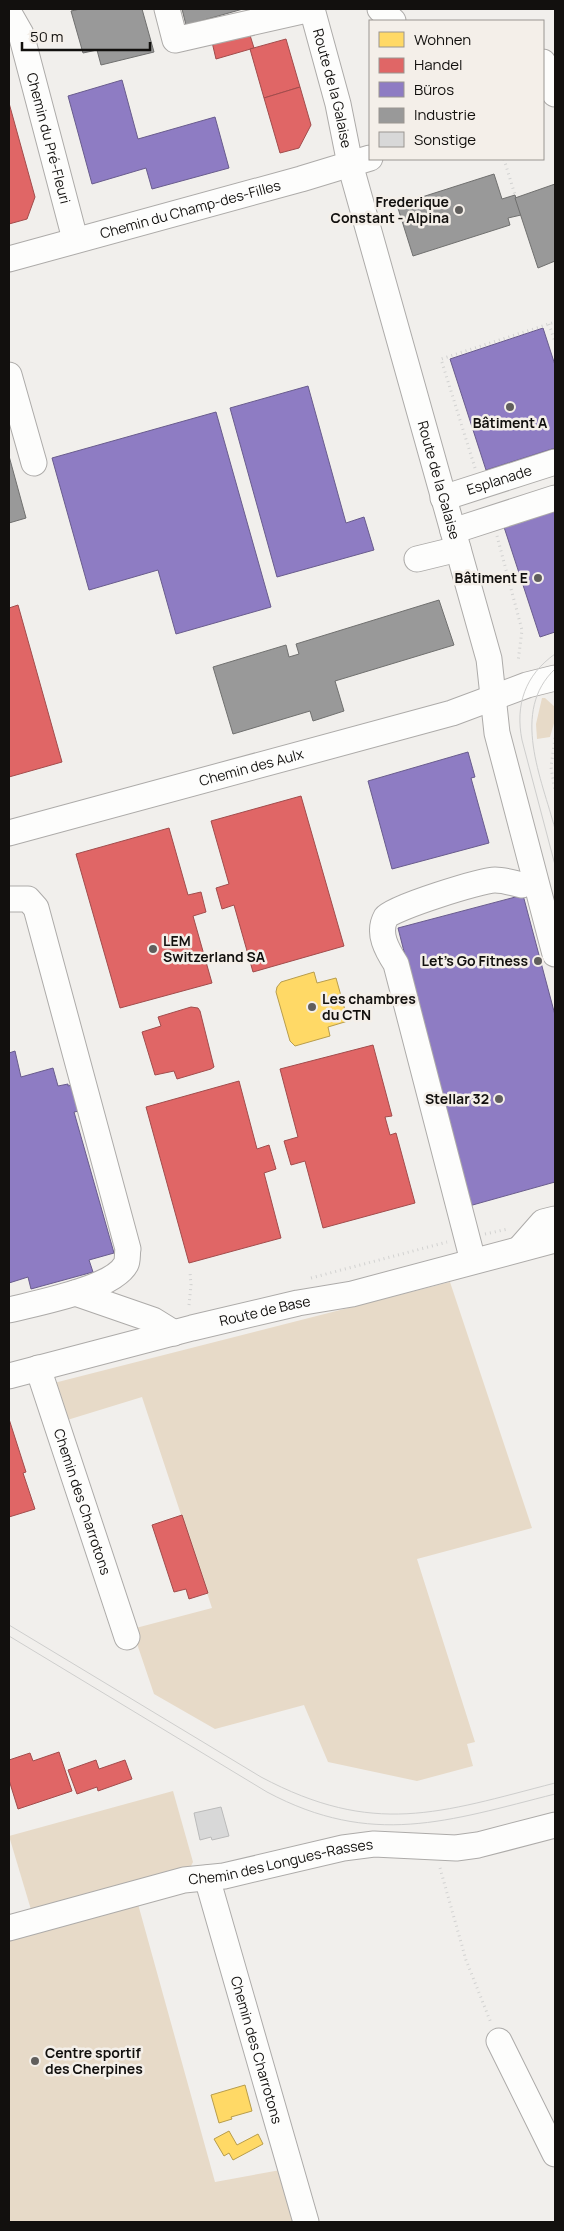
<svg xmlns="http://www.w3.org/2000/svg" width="564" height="2231" font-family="Manrope,sans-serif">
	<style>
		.green { fill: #e7dac8 }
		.homes { fill: #ffd966; stroke: #b89d4c }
		.shops { fill: #e06666; stroke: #a24c4c }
		.offices { fill: #8e7cc3; stroke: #695c8d }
		.industry { fill: #999; stroke: #70706f }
		.building { fill: #d8d8d8; stroke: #bababa }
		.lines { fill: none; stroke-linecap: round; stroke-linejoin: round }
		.minor-casing { stroke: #adaba9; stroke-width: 27 }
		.path { stroke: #d2d2d1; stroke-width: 3; stroke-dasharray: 1 4; stroke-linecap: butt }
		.minor { stroke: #fdfdfc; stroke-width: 25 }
		.tram { stroke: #cececd; stroke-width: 1 }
		.poi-dot { fill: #605e5c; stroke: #f4efe9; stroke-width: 2 }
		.labels { text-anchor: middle; stroke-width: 5; stroke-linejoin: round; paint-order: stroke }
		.street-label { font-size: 14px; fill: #12100e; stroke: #f4efe9 }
		.poi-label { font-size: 14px; font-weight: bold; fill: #12100e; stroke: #f4efe9; text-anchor: end }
	</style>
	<rect width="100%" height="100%" fill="#f1efec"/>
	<!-- green -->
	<g class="green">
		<path d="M542,698H545L555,707V720L550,737L537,739L536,724Z"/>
		<path d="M450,1282L532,1528L417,1559L475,1742L467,1744L473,1766L417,1781L328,1762L304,1705L215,1729L154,1694L132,1629L212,1608L142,1397L64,1421L54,1383Z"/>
		<path d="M173,1791L193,1862L189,1870L32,1913L9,1836Z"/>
		<path d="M138,1904L215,2182L286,2169L301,2222H9V1936Z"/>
	</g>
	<!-- homes -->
	<g class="homes">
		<path d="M314,972L317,983L336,978L348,1021L328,1027L330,1036L295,1046L290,1041L276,992L277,987L281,982Z"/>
		<path d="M245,2085L252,2111L231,2117L232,2119L219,2123L211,2095Z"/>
		<path d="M229,2131L237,2145L258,2134L263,2144L233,2160L229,2153L224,2156L214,2139Z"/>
	</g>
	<!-- shops -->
	<g class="shops">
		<path d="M249,32L254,48L216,59L212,42Z"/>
		<path d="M286,39L300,87L264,98L250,49Z"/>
		<path d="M300,87L311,125L299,148L280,153L264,98Z"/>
		<path d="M9,103L35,197L27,219L9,224Z"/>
		<path d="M18,605L62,762L9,777V608Z"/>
		<path d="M301,796L344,946L253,972L234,905L222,909L216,888L229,884L211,821Z"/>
		<path d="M169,828L188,895L201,892L206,912L193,916L212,983L120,1008L76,854Z"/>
		<path d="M191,1007L198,1008L200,1011L214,1067L211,1069L177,1079L174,1071L155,1075L142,1032L161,1026L158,1017Z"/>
		<path d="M373,1045L392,1116L385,1117L390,1135L396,1133L415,1203L323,1228L305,1161L291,1165L284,1141L298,1137L280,1069Z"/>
		<path d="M239,1081L257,1149L269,1145L276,1169L264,1173L281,1238L189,1263L146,1107Z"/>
		<path d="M9,1419L26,1472L23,1473L35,1509L9,1517Z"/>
		<path d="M182,1515L208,1593L189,1599L186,1589L174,1592L152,1525Z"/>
		<path d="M59,1752L72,1791L18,1809L9,1780V1760L30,1753L33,1761Z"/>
		<path d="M96,1760L99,1769L125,1760L132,1779L98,1791L97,1787L77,1794L68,1770Z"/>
	</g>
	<!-- offices -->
	<g class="offices">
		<path d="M122,80L138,139L215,117L229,168L152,189L146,168L92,184L68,96Z"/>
		<path d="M543,328L555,365V448L486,470L450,359Z"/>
		<path d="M308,386L346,523L364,517L374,550L277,577L230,408Z"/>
		<path d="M216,412L271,607L176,634L158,570L89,590L52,458Z"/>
		<path d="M555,508V632L540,637L503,524Z"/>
		<path d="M468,752L475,777L471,778L489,843L392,869L368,781Z"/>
		<path d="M523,895L555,1015V1182L469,1206L398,928Z"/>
		<path d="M15,1051L21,1077L53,1068L58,1086L68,1084V1086L72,1085L79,1111L74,1112L114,1253L89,1260L93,1272L31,1289L28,1277L9,1283V1053Z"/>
	</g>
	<!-- industry -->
	<g class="industry">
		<path d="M80,9H142L154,52L101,65L97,50L83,53L71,11Z"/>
		<path d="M182,9H243L186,25Z"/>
		<path d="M494,174L502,199L515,195L521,215L508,218L510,225L413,256L397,205Z"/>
		<path d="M555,184V261L538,268L515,198Z"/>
		<path d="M9,456L26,518L9,523Z"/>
		<path d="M439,600L454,645L335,681L344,711L313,721L310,711L233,734L213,667L286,645L289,657L299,654L296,644Z"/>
	</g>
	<!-- building -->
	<path class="building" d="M221,1807L229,1836L212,1840L211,1837L200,1840L194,1813Z"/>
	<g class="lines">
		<!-- minor casing -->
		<g class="minor-casing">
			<g id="minor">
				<path d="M167,9L175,40L311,9"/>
				<path id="s1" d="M312,9L338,104L350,164L489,659L497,733L555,954"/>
				<path d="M380,9L393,21"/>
				<path id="s2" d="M9,13L21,34L75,239"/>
				<path d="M543,62L548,71L555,94"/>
				<path id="s3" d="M9,259L301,179L370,158"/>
				<path d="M9,375L34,463"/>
				<path id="s4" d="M443,498L555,462"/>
				<path d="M453,531L555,498"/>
				<path d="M417,559L458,549"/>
				<path id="s5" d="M9,833L452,713L527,685L555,678"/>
				<path d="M9,899H28L36,908L128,1249C127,1253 128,1260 126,1264C113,1289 36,1303 9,1310"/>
				<path d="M521,1247L543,1222L555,1219"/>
				<path d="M473,1261L396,964C387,950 377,933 386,917C392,908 482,880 495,880C504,880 513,883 522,885"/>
				<path d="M75,1293L153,1320L174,1333"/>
				<path id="s6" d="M38,1368L127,1637"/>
				<path id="s7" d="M9,1376L192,1328L298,1303L352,1294L555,1240"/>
				<path id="s8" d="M207,1878L306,2222"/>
				<path id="s9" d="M9,1928L184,1880L224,1876L343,1848L374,1844L456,1848L478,1845L555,1825"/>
				<path d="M499,2041L555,2154"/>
			</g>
		</g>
		<!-- path -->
		<g class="path">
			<path d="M504,159L515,195"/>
			<path d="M549,324L555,342"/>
			<path d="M475,468L441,359L555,322"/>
			<path d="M497,536L522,630L518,662"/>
			<path d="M555,738L551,767L555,791"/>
			<path d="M485,1234L508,1229"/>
			<path d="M311,1278L447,1242"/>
			<path d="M189,1305L191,1285L190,1272"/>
			<path d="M440,1868L466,1960L491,2023"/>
		</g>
		<!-- minor -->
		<use href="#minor" class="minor"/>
		<!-- tram -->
		<g class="tram">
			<path d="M555,654C525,675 515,705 522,740L555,865"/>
			<path d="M555,669C510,711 542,779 555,829"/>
			<path d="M9,1625L261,1777C374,1837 439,1813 555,1783"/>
			<path d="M9,1636L267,1792C372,1848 448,1821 555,1794"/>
		</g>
	</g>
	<!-- markers -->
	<g class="poi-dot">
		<circle cx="459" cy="210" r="5"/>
		<circle cx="510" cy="407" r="5"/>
		<circle cx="538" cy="578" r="5"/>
		<circle cx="153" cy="949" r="5"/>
		<circle cx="538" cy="961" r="5"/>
		<circle cx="312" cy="1007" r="5"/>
		<circle cx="499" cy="1099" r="5"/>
		<circle cx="35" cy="2061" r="5"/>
	</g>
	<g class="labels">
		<!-- street labels -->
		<g class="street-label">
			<text dy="5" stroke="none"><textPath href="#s1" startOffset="82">Route de la Galaise</textPath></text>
			<text dy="5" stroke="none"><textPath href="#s2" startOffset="132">Chemin du Pré-Fleuri</textPath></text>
			<text dy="5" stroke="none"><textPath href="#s3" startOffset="188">Chemin du Champ-des-Filles</textPath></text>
			<text dy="5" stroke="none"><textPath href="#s1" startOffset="488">Route de la Galaise</textPath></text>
			<text dy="5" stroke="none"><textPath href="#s4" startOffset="59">Esplanade</textPath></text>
			<text dy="5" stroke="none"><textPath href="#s5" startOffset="251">Chemin des Aulx</textPath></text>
			<text dy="5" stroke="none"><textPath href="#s7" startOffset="264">Route de Base</textPath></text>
			<text dy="5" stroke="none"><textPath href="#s6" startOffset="141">Chemin des Charrotons</textPath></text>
			<text dy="5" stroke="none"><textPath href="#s9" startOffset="280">Chemin des Longues-Rasses</textPath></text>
			<text dy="5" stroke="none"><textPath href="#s8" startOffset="179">Chemin des Charrotons</textPath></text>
		</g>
		<!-- poi labels -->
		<g class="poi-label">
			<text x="449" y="207">Frederique<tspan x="449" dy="16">Constant - Alpina</tspan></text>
			<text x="510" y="428" text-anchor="middle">Bâtiment A</text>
			<text x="528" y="583">Bâtiment E</text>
			<text x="163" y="946" text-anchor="start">LEM<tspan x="163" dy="16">Switzerland SA</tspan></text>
			<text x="528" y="966">Let's Go Fitness</text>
			<text x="322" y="1004" text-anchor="start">Les chambres<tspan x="322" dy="16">du CTN</tspan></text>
			<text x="489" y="1104">Stellar 32</text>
			<text x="45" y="2058" text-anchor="start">Centre sportif<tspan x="45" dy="16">des Cherpines</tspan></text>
		</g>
	</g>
	<!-- border -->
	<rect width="564" height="2231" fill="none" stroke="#12100e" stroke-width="20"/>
	<!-- legend -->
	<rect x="369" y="20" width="175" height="140" fill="#f4efe9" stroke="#9a9691"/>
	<rect x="379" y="32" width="25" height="15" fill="#ffd966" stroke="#9a9691"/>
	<text x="414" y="45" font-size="15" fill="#12100e">Wohnen</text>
	<rect x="379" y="58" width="25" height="15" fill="#e06666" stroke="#9a9691"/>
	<text x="414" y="70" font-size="15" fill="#12100e">Handel</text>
	<rect x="379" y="82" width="25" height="15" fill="#8e7cc3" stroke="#9a9691"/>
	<text x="414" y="95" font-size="15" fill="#12100e">Büros</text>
	<rect x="379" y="108" width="25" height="15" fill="#999999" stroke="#9a9691"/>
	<text x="414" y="120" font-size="15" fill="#12100e">Industrie</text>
	<rect x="379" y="132" width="25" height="15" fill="#d8d8d8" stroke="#9a9691"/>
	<text x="414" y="145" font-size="15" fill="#12100e">Sonstige</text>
	<!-- scale -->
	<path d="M22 42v8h128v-8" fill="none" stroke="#12100e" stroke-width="2.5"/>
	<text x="30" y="42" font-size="15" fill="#12100e" stroke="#f4efe9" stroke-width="4" paint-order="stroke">50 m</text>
</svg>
